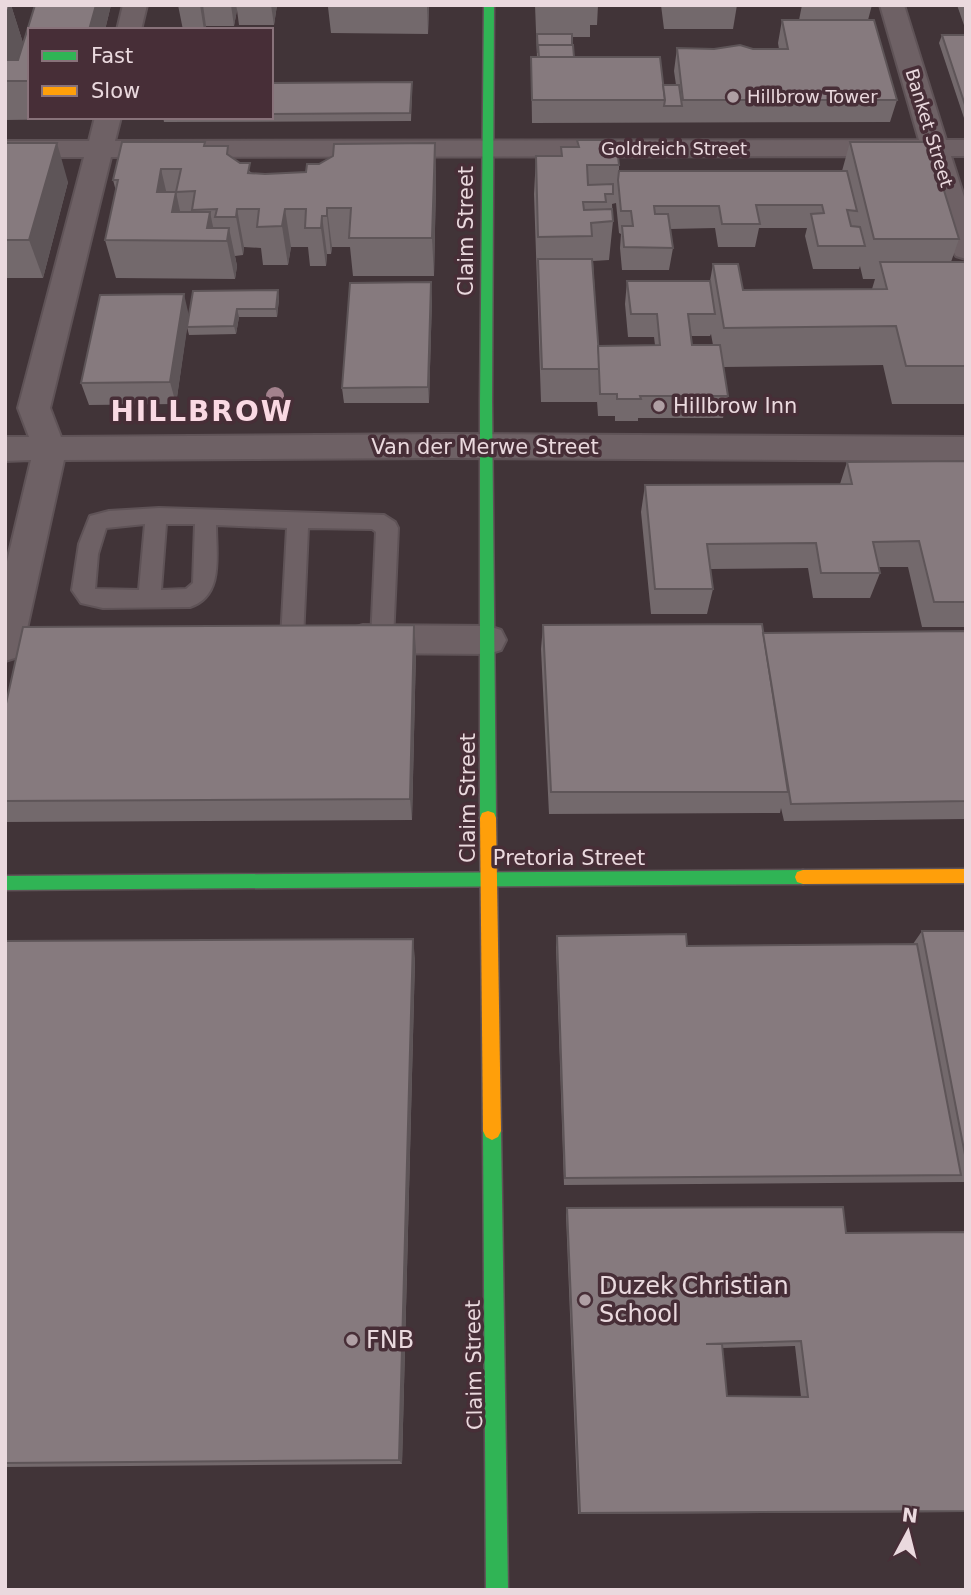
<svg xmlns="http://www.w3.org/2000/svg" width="971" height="1595" font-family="'DejaVu Sans',sans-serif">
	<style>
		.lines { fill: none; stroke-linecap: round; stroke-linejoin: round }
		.lane-casing { stroke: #5f5357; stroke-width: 4 }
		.street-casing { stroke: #5f5357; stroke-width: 4 }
		.fast-casing { stroke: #5f5357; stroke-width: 3 }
		.slow-casing { stroke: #5f5357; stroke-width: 3 }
		.lane { fill: #6e6165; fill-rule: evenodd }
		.street { fill: #6e6165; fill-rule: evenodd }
		.fast { fill: #30b455; fill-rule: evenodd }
		.slow { fill: #ff9f0a; fill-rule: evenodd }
		.tree { fill: #a3828d }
		.wall { fill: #73696c; fill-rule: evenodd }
		.shaded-wall { fill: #5e5558 }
		.building { fill: #867a7e; stroke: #5e5558; stroke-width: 2; fill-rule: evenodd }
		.poi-dot { fill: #af9fa4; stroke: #472e37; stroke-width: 2.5 }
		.labels { text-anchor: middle; stroke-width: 7; stroke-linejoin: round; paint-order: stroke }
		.far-poi-label { font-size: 18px; fill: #ead9de; stroke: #472e37; text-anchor: start }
		.far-street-label { font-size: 18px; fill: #ead9de; stroke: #472e37 }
		.street-label { font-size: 21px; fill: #ead9de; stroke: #472e37 }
		.poi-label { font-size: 21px; fill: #ead9de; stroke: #472e37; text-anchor: start }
		.near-poi-label { font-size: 24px; fill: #ead9de; stroke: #472e37; text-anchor: start }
		.district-label { font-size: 28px; font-weight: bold; letter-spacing: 2px; fill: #fad9e3; stroke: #472e37 }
	</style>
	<rect width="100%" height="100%" fill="#413438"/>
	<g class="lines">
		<!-- lane casing -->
		<g class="lane-casing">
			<path id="lane" d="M159,508L384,515L395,522L398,528L393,640L390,646L382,649L374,646L371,640L376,532L372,529L308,528L303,639L300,645L292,648L284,645L281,639L287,528L216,525C216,555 224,596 190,607L103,608L81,603L72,590L79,544L90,516L109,511ZM145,524L139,590L95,589L98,554L106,528ZM166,524H195L193,583L186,589L161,590Z"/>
		</g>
		<!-- street casing -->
		<g class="street-casing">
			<g id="street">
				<path d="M123,5H147L141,30H117Z"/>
				<path d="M880,5H904L946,140H966V156H951L966,203V259L956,256L952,250L924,156L111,157L50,408L61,437L445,434L966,437V461L445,458L64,460L23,647L18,657L5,661V570L31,460L5,461V437H29L18,408L84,157H5V141H89L95,117H121L115,141L919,140Z"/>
				<path d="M363,625L488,626L501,630L506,640L501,650L488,654L363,653L350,649L345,639L350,629Z"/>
			</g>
		</g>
		<!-- fast casing -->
		<g class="fast-casing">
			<g id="fast">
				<path d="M484,5H494L492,401L496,818L494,823L488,825L482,823L480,818V401Z"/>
				<path d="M803,870L809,872L811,877L809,882L803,884L5,890V876Z"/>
				<path d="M492,1122L498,1125L501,1131L508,1590H486L483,1131L486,1125Z"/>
			</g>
		</g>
		<!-- slow casing -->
		<g class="slow-casing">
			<g id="slow">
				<path d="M488,811L494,813L496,818L501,1131L498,1137L492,1140L486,1137L483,1131L480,818L482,813Z"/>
				<path d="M966,869V883L803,884L797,882L795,877L797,872L803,870Z"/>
			</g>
		</g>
		<!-- lane -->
		<use href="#lane" class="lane"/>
		<!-- street -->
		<use href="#street" class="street"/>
		<!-- fast -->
		<use href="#fast" class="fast"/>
		<!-- slow -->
		<use href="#slow" class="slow"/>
	</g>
	<!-- trees -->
	<circle class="tree" cx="275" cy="396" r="9"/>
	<!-- wall -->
	<g class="wall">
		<path d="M5,5H11L23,43L17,60H18L35,5H111L105,30H30V117H86L85,119L5,120Z"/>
		<path d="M178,5H277L274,25H239L237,10L234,26H206V30H183Z"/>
		<path d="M323,5H429L428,34L331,33L328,7H323Z"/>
		<path d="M535,5H598L597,25H590V37H572L574,57L663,85H676L674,71L677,48L779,49L778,43L782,20H799L802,5H872L868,20L897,100L890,122L532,123L531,57H537Z"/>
		<path d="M661,5H737L733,29H664Z"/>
		<path d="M957,5H966V28H965Z"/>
		<path d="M942,35H966V124L939,43Z"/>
		<path d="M271,83L412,91L411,121L164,122L163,117H271Z"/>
		<path d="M577,140L619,165V171H842L850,142L959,239L951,262H966V404H892L883,365L723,367L728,396L723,418H638V421H615V416H598L597,401V402H541L534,194L536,156H561V147H577ZM616,203L619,233L621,234L620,248L622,270H669L673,248L670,229L715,228L718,247H755L759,228H807L805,236L813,269H859L860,266L863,279H875L872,289L743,290L713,264L710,281H627L625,304L628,337H654L655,345L598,346L593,261L609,260L613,221L612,204ZM711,334L713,345H692L691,336H710Z"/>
		<path d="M205,142L206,146L230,156L252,173L265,174L306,172L319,164L435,143L436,182L434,276H353L350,247H332L331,254H327L326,266H310L308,247H291L288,265H263L261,248L244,247L243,255L235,256L237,266L235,279L116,278L105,240L116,191L113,180Z"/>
		<path d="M5,143L68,182L43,278H5Z"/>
		<path d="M278,290L279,299L277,317H239L236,334L189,335L187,327L176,404L89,405L81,383L189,316Z"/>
		<path d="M432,298L429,403H344L342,388Z"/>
		<path d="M966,461V627H922L908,567H878L880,573L870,598H813L808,568L710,569L713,589L707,614H651L641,512L645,485L840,484L847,462Z"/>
		<path d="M543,625L763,633L966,631V819L784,821L781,808L780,813L549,814L541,649Z"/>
		<path d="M416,650L412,820L5,822V708Z"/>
		<path d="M922,931H966V1182L564,1185L556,947L557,936L687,946L913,944Z"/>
		<path d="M5,941L415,958L402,1464L5,1467Z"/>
		<path d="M567,1208L846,1233L966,1232V1512L578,1514L566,1215ZM795,1346L801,1397L727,1396L722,1348Z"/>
	</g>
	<!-- shaded-wall -->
	<g class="shaded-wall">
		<path d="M10,5H11L23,43L11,79L5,81V18Z"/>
		<path d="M96,5H111L105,30H89Z"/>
		<path d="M200,5H203L206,26V30H204Z"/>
		<path d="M231,5H236L237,10L234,26Z"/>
		<path d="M271,5H277L274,25Z"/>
		<path d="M427,5H429L428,34Z"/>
		<path d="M57,143L68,182L43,278L29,240Z"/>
		<path d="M435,143L436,182L434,276L432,238Z"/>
		<path d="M161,169L170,208L157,192Z"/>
		<path d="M176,192L184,230L172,212Z"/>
		<path d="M327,208L332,247L331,254L327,216Z"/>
		<path d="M237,209L244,247L243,255L236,217Z"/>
		<path d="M285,209L291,247L288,265L282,226Z"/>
		<path d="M210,212L216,241L207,228Z"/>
		<path d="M322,216L327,254L326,266L321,228Z"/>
		<path d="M229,228L237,266L235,279L227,241Z"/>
		<path d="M431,282L432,298L429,403L428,387Z"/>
		<path d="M278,290L279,299L277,317L276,309Z"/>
		<path d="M184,294L189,316L176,404L170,382Z"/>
		<path d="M237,309L239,317L236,334L234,326Z"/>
		<path d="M414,625L416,650L412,820L410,799Z"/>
		<path d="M413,939L415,958L402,1464L399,1460Z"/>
	</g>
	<!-- building -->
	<g class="building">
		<path d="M5,5H10L5,18Z"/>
		<path d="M35,5H96L89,30H30V81H5V60H18Z"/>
		<path d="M782,20H874L897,100H683L677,48L714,49L740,45L753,49H788Z"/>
		<path d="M537,34H572V45H538V53Z"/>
		<path d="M942,35H966V108Z"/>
		<path d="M538,45H573L574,57H539Z"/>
		<path d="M531,57H660L665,100H532Z"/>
		<path d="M412,82L410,113L271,114V83Z"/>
		<path d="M663,85H679L682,106H664L665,100Z"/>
		<path d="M577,140H616L619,165H587L588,185L613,184V194H605L606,202H583L584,210L612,209L613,221L591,223L592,236L538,237L536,156H562L561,147H579Z"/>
		<path d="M122,142H205L204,146H228L227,154L240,163H250L248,173L265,174L306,172L307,164H319L333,156L334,144L435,143L432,238H349L351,208H327V216H322L321,228H305L306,209H285L282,226L257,227L259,209H237L236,217H215L217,209L192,210L195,191L176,192L172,212H210L207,228H229L227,241L105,240L118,180H113ZM161,169H181L176,192H157Z"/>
		<path d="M850,142H929L959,239H874Z"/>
		<path d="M5,143H57L29,240H5Z"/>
		<path d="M619,171H847L857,211L847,210L851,226L860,227L865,246H818L811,214L824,213L822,205H756L760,224H722L719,206H654L655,214H668L673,248L624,247L622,226H633L631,211H621L618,180Z"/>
		<path d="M538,259H592L600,369H542Z"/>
		<path d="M880,262H966V366H906L896,326L724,328L713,264H738L743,290L887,289Z"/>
		<path d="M627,281H710L715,314H688L692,345H720L728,396H640L641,399H617V394H600L598,346L660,345L657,314H631Z"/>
		<path d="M431,282L428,387L342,388L350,283Z"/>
		<path d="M278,290L276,309H237L234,326L187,327L193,291Z"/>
		<path d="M184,294L170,382L81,383L100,295Z"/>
		<path d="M966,461V602H934L919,541L873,542L880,573H821L816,543L707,544L713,589H655L645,485L852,484L847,462Z"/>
		<path d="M762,624L788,792H551L543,625Z"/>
		<path d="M414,625L410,799L5,801V708L23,627Z"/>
		<path d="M966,631V801L791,804L763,633Z"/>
		<path d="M922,931H966V1160Z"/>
		<path d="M686,934L687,946L917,944L961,1175L565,1178L557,936Z"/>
		<path d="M413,939L399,1460L5,1463V941Z"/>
		<path d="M843,1207L846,1233L966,1232V1511L580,1513L567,1208ZM801,1341L808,1397L727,1396L722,1344H706Z"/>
	</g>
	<!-- markers -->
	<g class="poi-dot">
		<circle cx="733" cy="97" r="7"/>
		<circle cx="659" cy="406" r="7"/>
		<circle cx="585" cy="1300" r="7"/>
		<circle cx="352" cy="1340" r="7"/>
	</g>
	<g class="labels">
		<!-- far-poi labels -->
		<g class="far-poi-label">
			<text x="747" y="103">Hillbrow Tower</text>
		</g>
		<!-- far-street labels -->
		<g class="far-street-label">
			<text transform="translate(929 128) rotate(73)" y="6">Banket Street</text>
			<text x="674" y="155">Goldreich Street</text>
		</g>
		<!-- street labels -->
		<g class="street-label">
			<text transform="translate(466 231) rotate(-90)" y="7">Claim Street</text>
			<text x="485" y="454">Van der Merwe Street</text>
			<text transform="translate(468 798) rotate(-90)" y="7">Claim Street</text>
			<text x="569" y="865">Pretoria Street</text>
			<text transform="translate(474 1365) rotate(-91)" y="7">Claim Street</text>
		</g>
		<!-- poi labels -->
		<g class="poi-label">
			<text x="673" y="413">Hillbrow Inn</text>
		</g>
		<!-- near-poi labels -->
		<g class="near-poi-label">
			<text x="599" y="1294">Duzek Christian<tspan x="599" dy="28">School</tspan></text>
			<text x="366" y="1348">FNB</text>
		</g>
		<!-- district labels -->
		<g class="district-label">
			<text x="202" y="421">HILLBROW</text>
		</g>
	</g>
	<!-- border -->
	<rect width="971" height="1595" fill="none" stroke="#ead9de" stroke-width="14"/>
	<!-- legend -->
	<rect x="28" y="28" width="245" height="91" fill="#472e37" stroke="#88727a" stroke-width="2"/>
	<rect x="42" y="51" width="35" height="10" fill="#30b455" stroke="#88727a" stroke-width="2"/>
	<text x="91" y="63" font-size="21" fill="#ead9de">Fast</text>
	<rect x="42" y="86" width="35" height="10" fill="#ff9f0a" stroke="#88727a" stroke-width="2"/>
	<text x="91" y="98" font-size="21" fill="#ead9de">Slow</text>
	<!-- north arrow -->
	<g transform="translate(908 1532) rotate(7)" stroke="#472e37" stroke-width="5" paint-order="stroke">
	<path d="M0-5L12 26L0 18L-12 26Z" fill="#ead9de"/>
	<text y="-10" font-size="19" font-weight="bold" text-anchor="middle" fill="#ead9de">N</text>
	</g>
</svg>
